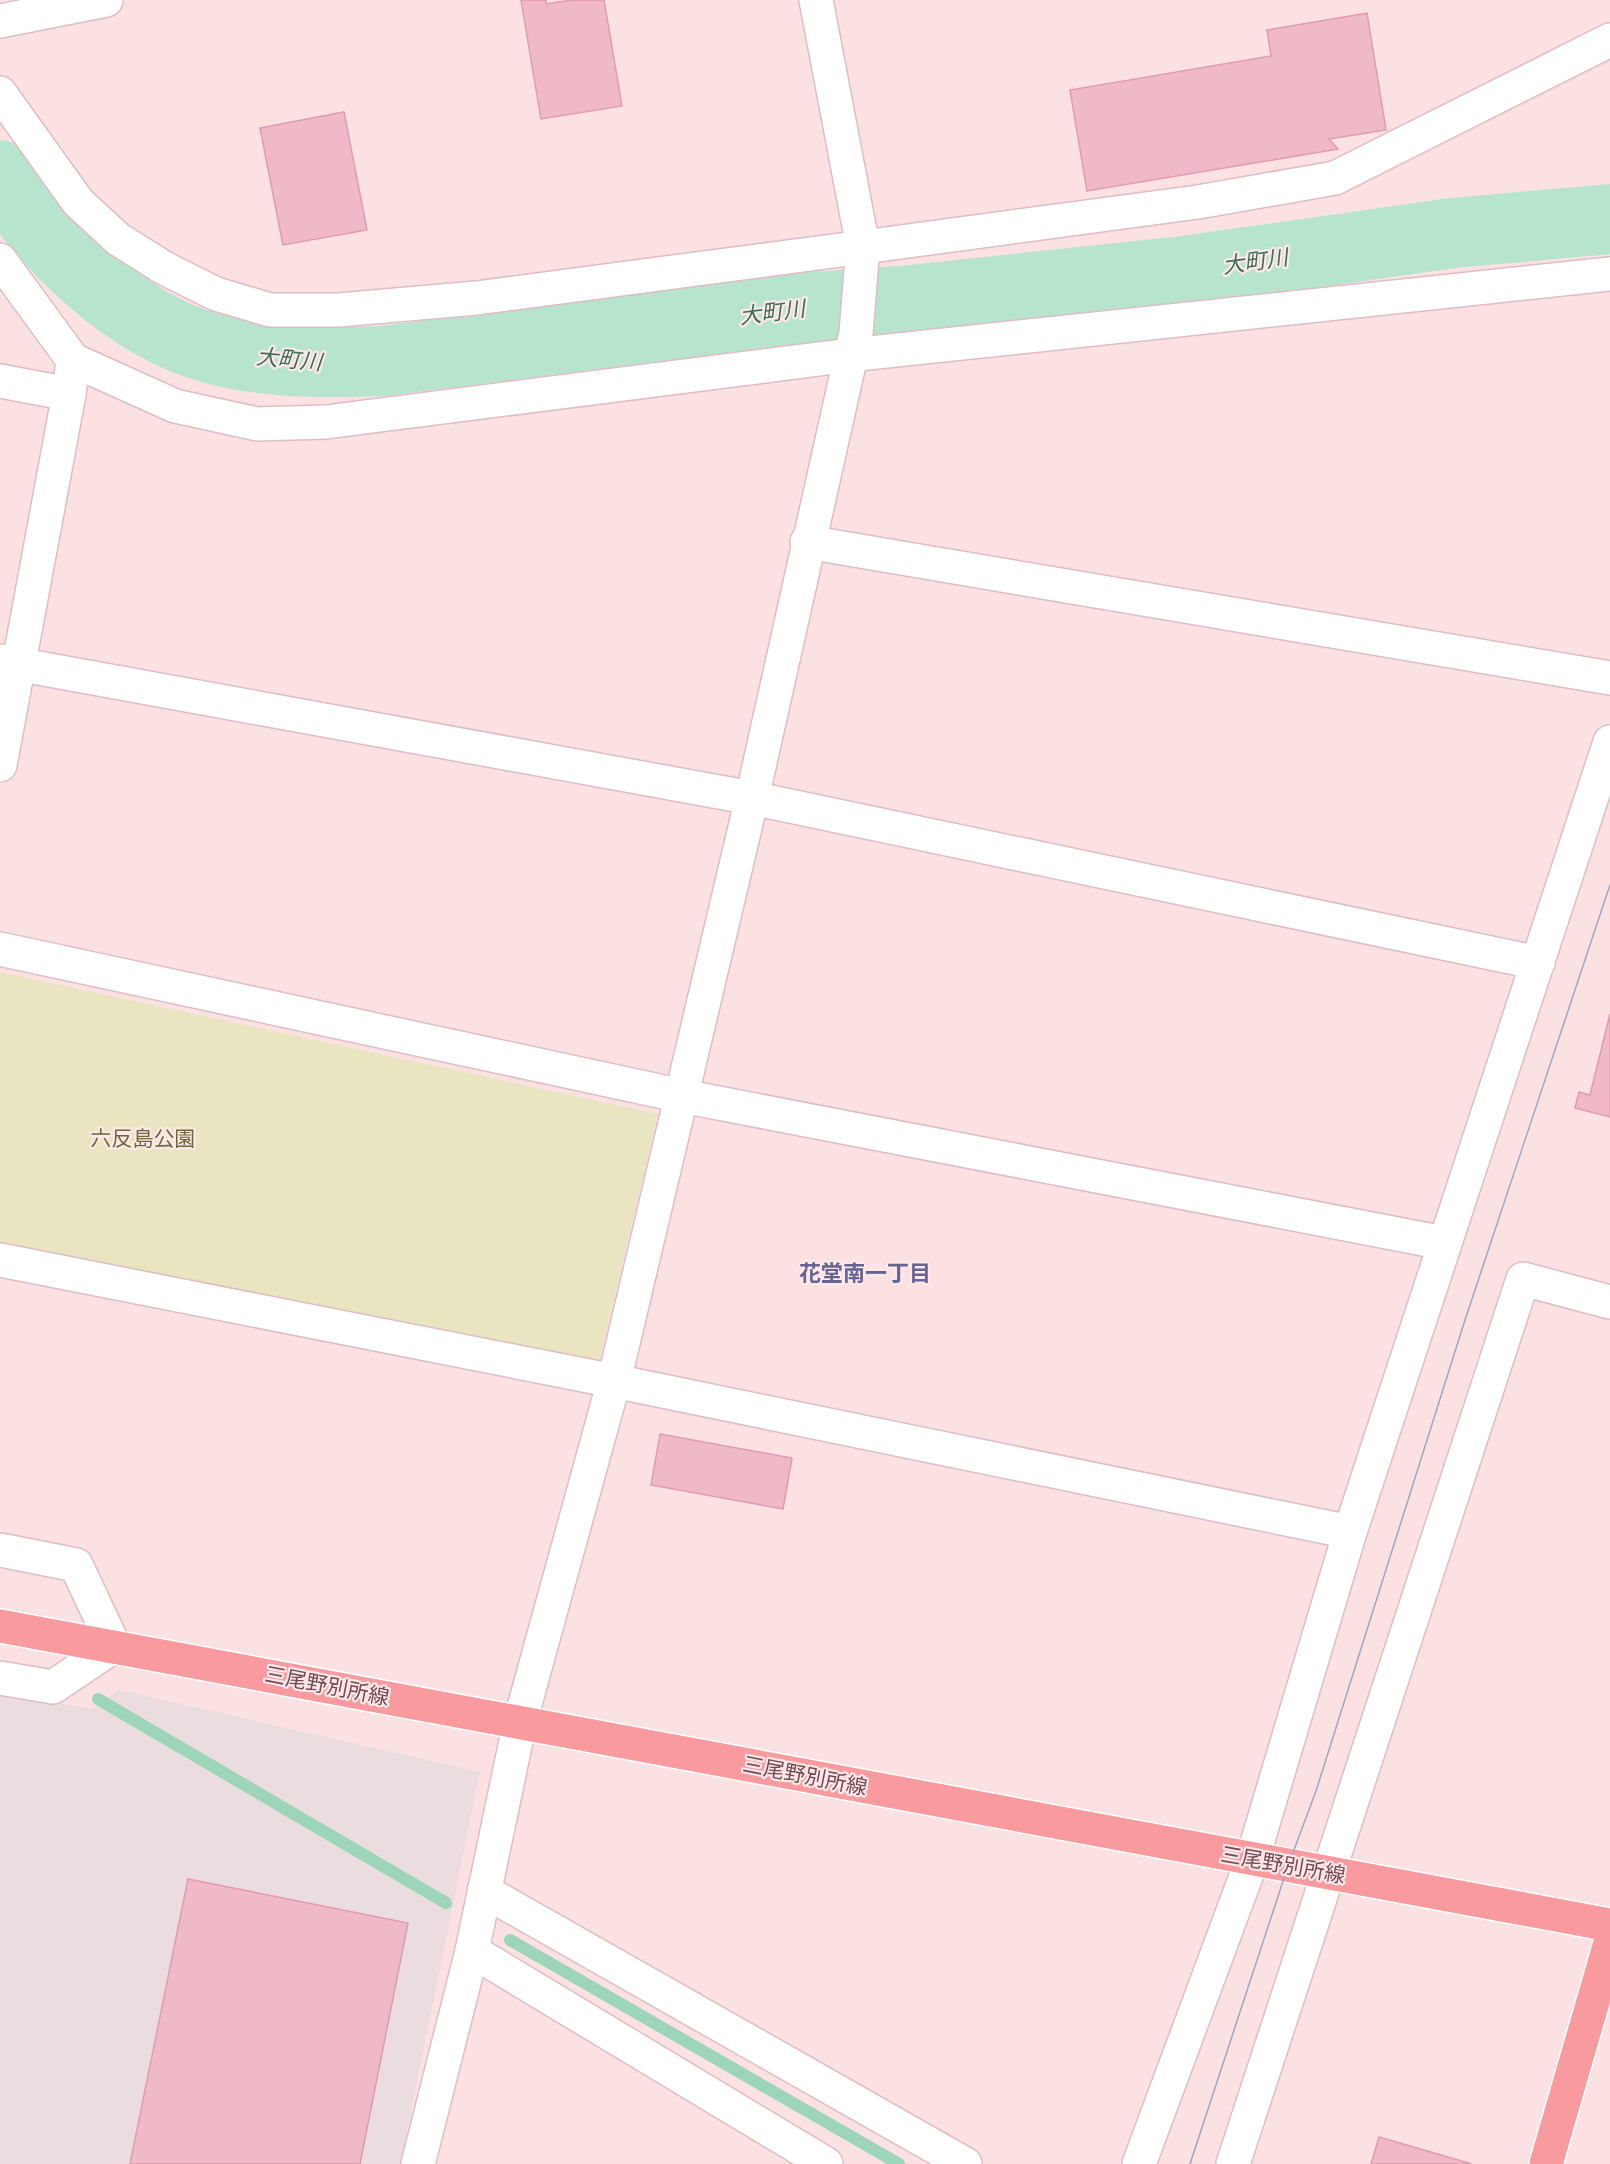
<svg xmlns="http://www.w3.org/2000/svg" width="1610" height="2164" font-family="Ubuntu,'Noto Sans JP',sans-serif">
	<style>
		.industrial { fill: #eadcdf }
		.green { fill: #e8e5c0 }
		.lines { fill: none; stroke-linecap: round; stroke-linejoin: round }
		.stream { stroke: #9dd5b8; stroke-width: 12 }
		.river { stroke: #b6e4cc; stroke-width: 70 }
		.building { fill: #f0b9c8; stroke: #e29aaf; stroke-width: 1.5 }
		.minor-casing { stroke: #dfbdc4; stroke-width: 36 }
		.major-casing { stroke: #fff; stroke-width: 36 }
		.minor { stroke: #fff; stroke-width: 33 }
		.major { stroke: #f99a9f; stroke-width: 33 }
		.tram { stroke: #a1a5c3; stroke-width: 1.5 }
		.labels { text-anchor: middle; stroke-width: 4.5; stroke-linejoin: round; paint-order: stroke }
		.park-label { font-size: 21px; fill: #6a6b3c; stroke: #ffe7e8 }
		.street-label { font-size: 21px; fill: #714956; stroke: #ffe7e8 }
		.water-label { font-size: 22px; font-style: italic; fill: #3a7055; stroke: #ffe7e8 }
		.neighbourhood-label { font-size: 22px; font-weight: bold; fill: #646595; stroke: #ffe7e8 }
	</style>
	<rect width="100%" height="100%" fill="#fbe1e2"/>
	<!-- industrial -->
	<path class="industrial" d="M119,1690L480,1772L400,2164H0V1693L91,1709Z"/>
	<!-- green -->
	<path class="green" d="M0,972L658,1114L598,1365L0,1246Z"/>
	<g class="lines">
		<!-- stream -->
		<g class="stream">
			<path d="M98,1699L446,1903"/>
			<path d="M510,1940L899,2164"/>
		</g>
		<!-- river -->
		<path class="river" d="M0,175C48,247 125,324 210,348C266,364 324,363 382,361L812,307L901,301L1184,271L1453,233L1610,219"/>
	</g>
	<!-- building -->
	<g class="building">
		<path d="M521,0H546V4L572,0H604L622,106L541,119Z"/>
		<path d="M1367,13L1386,130L1329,139L1338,149L1087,191L1070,90L1271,56L1267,30Z"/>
		<path d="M344,112L367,230L283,245L260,128Z"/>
		<path d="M1610,1014V1117L1575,1108L1579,1092L1590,1095Z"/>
		<path d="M660,1434L792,1458L783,1509L651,1485Z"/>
		<path d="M188,1879L408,1923L360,2164H130Z"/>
		<path d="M1379,2137L1472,2164H1371Z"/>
	</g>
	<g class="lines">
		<!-- minor casing -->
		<g class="minor-casing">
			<g id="minor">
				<path d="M0,21L106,0"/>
				<path d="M0,93L78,202L118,239L164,268L216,294L270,310H339L476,298L863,247L1198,202L1335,178L1610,40"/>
				<path d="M0,260L73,360"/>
				<path d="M0,381L69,394L0,765"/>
				<path d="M69,394L73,360L175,406L257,424L326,422L850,355L1610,274"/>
				<path d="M807,542L1610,678"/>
				<path d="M0,661L752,798L1538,963"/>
				<path d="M0,949L682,1096L1444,1243"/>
				<path d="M0,1260L614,1381L1350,1532"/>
				<path d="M0,1550L76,1565L114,1646L53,1687L0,1678"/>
				<path d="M484,1891L965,2164"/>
				<path d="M472,1951L826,2164"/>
				<path d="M418,2164L472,1951L520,1722L614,1381L752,798L856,333L863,247L816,0"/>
				<path d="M1139,2164L1252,1860L1350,1532L1610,742"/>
				<path d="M1233,2164L1523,1279L1610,1302"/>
			</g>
		</g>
		<!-- major casing -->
		<g class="major-casing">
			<g id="major">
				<path d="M0,1626L1610,1925"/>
				<path d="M1546,2164L1610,1943"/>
			</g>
		</g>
		<!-- minor -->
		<use href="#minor" class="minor"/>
		<!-- major -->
		<use href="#major" class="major"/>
		<!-- tram -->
		<path class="tram" d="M1190,2164L1288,1866L1316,1791L1465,1320L1610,885"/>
	</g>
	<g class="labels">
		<!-- park labels -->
		<g class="park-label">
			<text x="143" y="1146">六反島公園</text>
		</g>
		<!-- street labels -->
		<g class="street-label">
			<text transform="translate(327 1686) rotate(11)" y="7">三尾野別所線</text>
			<text transform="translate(805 1776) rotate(11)" y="7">三尾野別所線</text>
			<text transform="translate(1283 1865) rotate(10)" y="7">三尾野別所線</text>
		</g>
		<!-- water labels -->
		<g class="water-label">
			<text transform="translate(1255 261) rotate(-8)" y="8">大町川</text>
			<text transform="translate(772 312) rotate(-7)" y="8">大町川</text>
			<text transform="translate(289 359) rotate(5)" y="8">大町川</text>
		</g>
		<!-- neighbourhood labels -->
		<g class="neighbourhood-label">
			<text x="865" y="1281">花堂南一丁目</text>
		</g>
	</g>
</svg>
